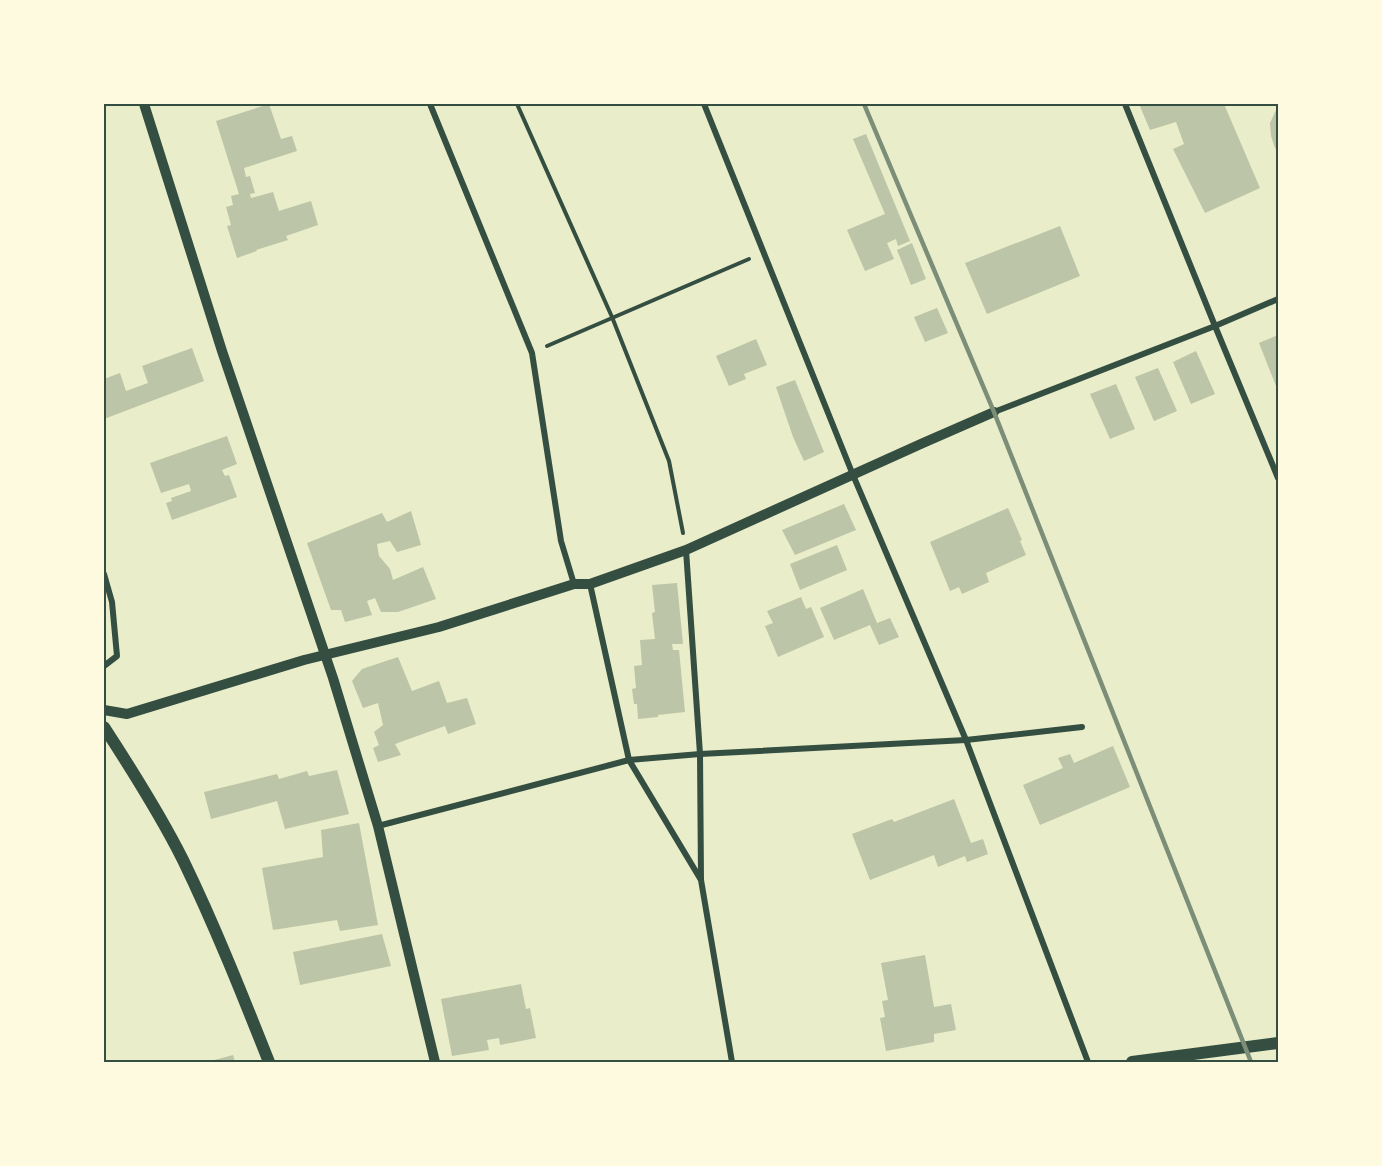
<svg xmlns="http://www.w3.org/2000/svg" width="1382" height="1166" font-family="'PT Sans Narrow',sans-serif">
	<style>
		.building { fill: #bcc5a7 }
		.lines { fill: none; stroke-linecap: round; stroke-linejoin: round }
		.path { stroke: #344e41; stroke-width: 4 }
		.minor { stroke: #344e41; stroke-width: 6 }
		.tertiary { stroke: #344e41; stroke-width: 10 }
		.secondary { stroke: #344e41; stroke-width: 12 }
		.rail { stroke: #7c8e77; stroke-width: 4.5 }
		.neatline { fill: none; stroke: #344e41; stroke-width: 2 }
	</style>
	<rect width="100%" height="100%" fill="#e9edc9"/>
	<!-- building -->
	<g class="building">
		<path d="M269,104L281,139L292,136L297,151L244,168L246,177L250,176L255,193L250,194L251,198L273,192L279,211L311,201L318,225L286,236L288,240L256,250L257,251L237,258L227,226L231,225L226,207L233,205L231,196L239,194L216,121Z"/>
		<path d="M1139,104H1224L1260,188L1205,213L1173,149L1184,144L1176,122L1150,130Z"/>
		<path d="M1278,107V152L1275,148L1271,136L1270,123L1275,112Z"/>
		<path d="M866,134L910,241L898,246L896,239L887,243L894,259L865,271L847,230L885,214L853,139Z"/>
		<path d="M1060,226L1080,276L987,314L965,263Z"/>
		<path d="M912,243L926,279L911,285L897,250Z"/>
		<path d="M937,308L948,333L925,342L914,317Z"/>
		<path d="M1278,335V385L1276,386L1259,343Z"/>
		<path d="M756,339L767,365L744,374L746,379L729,386L716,356Z"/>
		<path d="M192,348L204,381L104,419V379L120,373L126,391L148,383L142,366Z"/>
		<path d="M1196,351L1215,394L1191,404L1173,362Z"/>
		<path d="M1158,368L1177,411L1154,421L1135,377Z"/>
		<path d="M795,380L824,452L804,461L793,437L776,387Z"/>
		<path d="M1116,384L1135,429L1110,439L1090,394Z"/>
		<path d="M227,436L237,464L222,470L225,476L229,475L237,497L172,520L166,503L172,501L171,498L191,491L189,484L161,493L150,463Z"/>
		<path d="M844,504L856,530L795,555L782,530Z"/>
		<path d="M1008,508L1022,540L1020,541L1026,555L986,573L989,582L962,594L959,587L950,591L930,542Z"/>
		<path d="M411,511L421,545L397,552L390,541L377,544L379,556L390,569L393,580L423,567L436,599L398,612H381L375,598L367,601L372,615L345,622L341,610H331L307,543L382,513L387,522Z"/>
		<path d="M837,545L847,570L800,590L790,564Z"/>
		<path d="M677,583L683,644H672L673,650H679L685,712L658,715V717L638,719L637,704H634L632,689L636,688L634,666L642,665L640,640L655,639L652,613L655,612L652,585Z"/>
		<path d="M863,589L877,623L890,618L899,637L879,645L870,625L834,640L820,608Z"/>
		<path d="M801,597L806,609L811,607L824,637L778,657L765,626L773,623L767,611Z"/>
		<path d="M398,657L412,691L439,681L447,703L467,698L476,724L448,734L445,726L395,744L401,755L378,762L373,748L379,745L374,732L383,725L378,703L363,708L352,681L362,669Z"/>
		<path d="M1113,746L1130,787L1040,825L1023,785L1063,768L1058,758L1070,754L1074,763Z"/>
		<path d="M337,770L349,814L285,829L277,801L211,819L204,792L277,774L279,779L307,771L309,776Z"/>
		<path d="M954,799L971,843L983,839L988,854L967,862L965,856L938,867L934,855L870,880L852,834L892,819L894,822Z"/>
		<path d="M359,823L378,925L340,931L337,920L273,930L262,868L323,857L321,830Z"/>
		<path d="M382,934L391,966L300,985L293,952Z"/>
		<path d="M925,955L934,1007L951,1004L956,1030L934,1034V1042L886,1051L880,1018L885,1017L882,1001L888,1000L881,963Z"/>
		<path d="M521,984L526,1009L530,1008L536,1038L500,1045L499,1038L487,1040L489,1050L452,1056L441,999Z"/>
		<path d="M233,1055L235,1062H207Z"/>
	</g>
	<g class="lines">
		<!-- path -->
		<g class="path">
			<path d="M517,104L612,317L669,461L683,533"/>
			<path d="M547,346L749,259"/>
		</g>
		<!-- minor -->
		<g class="minor">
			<path d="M430,104L532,353L561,541L574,584"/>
			<path d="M704,104L853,475L966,740L1088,1062"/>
			<path d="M1125,104L1215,326L1278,478"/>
			<path d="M994,412L1215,326L1278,299"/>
			<path d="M686,550L700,754L701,879"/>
			<path d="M104,574L112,602L117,656L104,666"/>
			<path d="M590,584L629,760L701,880L732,1062"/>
			<path d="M378,826L629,760L700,754L966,740L1082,727"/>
		</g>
		<!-- tertiary -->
		<g class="tertiary">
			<path d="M144,104L222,351L333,678L378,826L435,1062"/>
			<path d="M104,710L127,714L304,660L439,627L574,584H590L686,550L923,443L994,412"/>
		</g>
		<!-- secondary -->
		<g class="secondary">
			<path d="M104,727C132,770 160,814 183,860C215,926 242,994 269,1062"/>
			<path d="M1132,1062L1278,1043"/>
		</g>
		<!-- rail -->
		<path class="rail" d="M864,104L994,412L1251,1062"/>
	</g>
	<!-- border -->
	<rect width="1382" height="1166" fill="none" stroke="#fefae0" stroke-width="210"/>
	<rect x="105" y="105" width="1172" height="956" class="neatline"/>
</svg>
